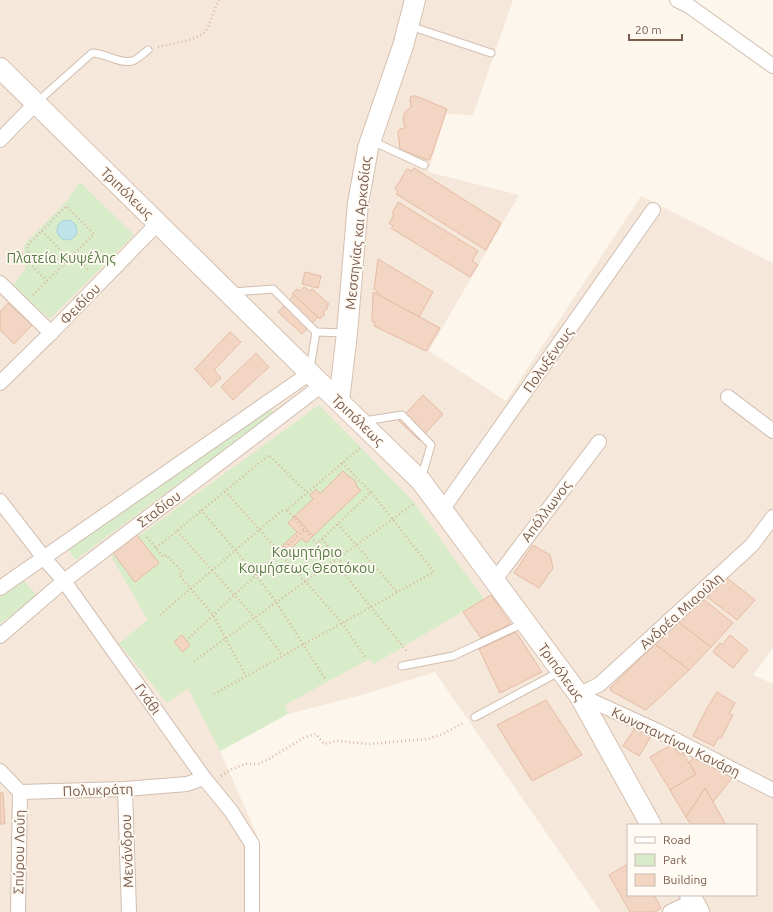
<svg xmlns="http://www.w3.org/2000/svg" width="773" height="912" font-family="Ubuntu,sans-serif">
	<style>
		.residential { fill: #f5e8da; fill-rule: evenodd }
		.green { fill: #d8ecc9 }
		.water { fill: #bfe3e8; stroke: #a5d3da }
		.building { fill: #f3d5c3; stroke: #e6bba3 }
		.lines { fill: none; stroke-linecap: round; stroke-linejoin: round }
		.lane-casing { stroke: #d1beb0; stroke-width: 9 }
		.street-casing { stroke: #d1beb0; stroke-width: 16 }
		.secondary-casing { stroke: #d6c0b0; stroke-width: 22 }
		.path { stroke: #d9b8a5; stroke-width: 2.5; stroke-dasharray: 1 3; stroke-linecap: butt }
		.lane { stroke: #fff; stroke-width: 7 }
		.street { stroke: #fff; stroke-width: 14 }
		.secondary { stroke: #fff; stroke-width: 20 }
		.labels { text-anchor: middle; stroke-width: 3.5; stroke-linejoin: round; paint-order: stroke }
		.street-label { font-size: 14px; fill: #7a5c4d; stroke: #fffaf3 }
		.park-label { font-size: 14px; fill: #537a41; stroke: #fffaf3 }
	</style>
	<rect width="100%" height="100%" fill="#fdf6ec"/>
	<!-- residential -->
	<path class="residential" d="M0,0H513L473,115L446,114L428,172L519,195L429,351L506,401L641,196L773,263V648L753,675L773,684V912H601L435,672L358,696L288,714L220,751L257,835V912H0ZM628,825H756V895H628Z"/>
	<!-- green -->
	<g class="green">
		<path d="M80,182L134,235L50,319L13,285L25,270L24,245L66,202Z"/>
		<path d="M319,405L412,500L484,599L374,664L369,659L285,705L288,714L220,751L188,688L167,703L119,643L148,620L111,556Z"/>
		<path d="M271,409L274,413L75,560L68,549Z"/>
		<path d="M23,580L38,597L0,623V596Z"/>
	</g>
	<!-- water -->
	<circle class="water" cx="67" cy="230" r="10"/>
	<!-- building -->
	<g class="building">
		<path d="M411,96H416L447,109L432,154L429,160H427L400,149L398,132L400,129L405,128L403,119L405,112L411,107L410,100Z"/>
		<path d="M414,168L501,223L486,250L396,194L398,192L395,189L407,169L412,171Z"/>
		<path d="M398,202L478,251L472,261L478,265L470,277L391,228L393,226L389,223L394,215L392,214Z"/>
		<path d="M378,259L433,292L419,317L377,294V291L374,289Z"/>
		<path d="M305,272L321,276L318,288L302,284Z"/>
		<path d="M304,287L310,291L312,289L329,304L326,306L328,308L323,312L325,314L320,319L292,294L297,289L300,291Z"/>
		<path d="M373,292L440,328L426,351L374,326L375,323L372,321Z"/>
		<path d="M294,295L318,317L302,334L278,312Z"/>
		<path d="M8,303L32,325L14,344L0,330V312Z"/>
		<path d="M230,332L241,342L214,370L221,378L211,387L195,369Z"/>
		<path d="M256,353L269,367L233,400L221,387Z"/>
		<path d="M423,395L443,414L419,440L399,421Z"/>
		<path d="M343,471L348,476L352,478L356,482L357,487L361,490L313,536L295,516L313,499L310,495L316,489L320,494Z"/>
		<path d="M295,516L313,536L306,543L302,538L286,554L280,548L297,532L288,523Z"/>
		<path d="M136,534L159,563L135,582L113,553Z"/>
		<path d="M533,545L550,555L553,568L539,588L514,573Z"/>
		<path d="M726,577L755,600L737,620L706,596Z"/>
		<path d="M491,595L511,624L481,638L463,612Z"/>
		<path d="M702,598L733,623L711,647L677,621Z"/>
		<path d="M677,621L711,647L689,670L655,644Z"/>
		<path d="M516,632L542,672L500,693L479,649Z"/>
		<path d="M182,635L190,645L183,652L174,642Z"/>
		<path d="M730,635L748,650L733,668L713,652L720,643L722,645Z"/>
		<path d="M655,644L689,670L646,710L611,691L610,688Z"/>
		<path d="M717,692L735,703L729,714L733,715L721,738H718L714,746L693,736L706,710Z"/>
		<path d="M546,700L582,755L532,781L497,725Z"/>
		<path d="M635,728L652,735L639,756L623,746Z"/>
		<path d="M673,744L680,755L683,753L696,774L670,790L650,757Z"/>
		<path d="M696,754L735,774L713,802L705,788L686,817L670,790L696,774L689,763Z"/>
		<path d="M705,788L713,802L726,825H691L686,817Z"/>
		<path d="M0,793H3L5,824H0Z"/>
		<path d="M628,864V895H654L661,908L655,912H630L609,875Z"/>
	</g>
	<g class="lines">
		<!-- lane casing -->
		<g class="lane-casing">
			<g id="lane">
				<path d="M410,26L491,53"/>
				<path d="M36,103L92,53C105,53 119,64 132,61C137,60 144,53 148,50"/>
				<path d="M372,141L424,165"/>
				<path d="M232,292L273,289L316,332L310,369"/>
				<path d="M316,332L345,333"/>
				<path d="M364,421L402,415L431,445L421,479"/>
				<path d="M402,666L453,656L524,623"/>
				<path d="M475,717L559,672"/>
			</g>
		</g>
		<!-- street casing -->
		<g class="street-casing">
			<g id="street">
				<path d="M677,0L689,6L773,66"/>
				<path d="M0,140L36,103"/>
				<path d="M0,283L51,333"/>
				<path d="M0,383L51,333L158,223"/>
				<path d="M728,397L773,431"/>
				<path d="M0,501L44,558L64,581L204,778L231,811L252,844V912"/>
				<path d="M442,510L653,210"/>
				<path d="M494,581L599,442"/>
				<path d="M0,588L310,373"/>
				<path d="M0,636L64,581L322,385"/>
				<path d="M579,695L600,684L752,545L773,517"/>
				<path d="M579,695L658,731L773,790"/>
				<path d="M0,771L20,792L125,789L187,784L204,778"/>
				<path d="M125,789L129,912"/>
				<path d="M18,912L20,792"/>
				<path d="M670,912L693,901"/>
			</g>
		</g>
		<!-- secondary casing -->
		<g class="secondary-casing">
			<g id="secondary">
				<path d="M0,68L322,385L421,481L579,695L651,825"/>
				<path d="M339,401L347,333L358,203L368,148L403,46L415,0"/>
				<path d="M690,895L699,912"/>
			</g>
		</g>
		<!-- path -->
		<g class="path">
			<path d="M158,47C172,43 200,41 207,29C212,19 214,9 219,0"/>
			<path d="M42,231L69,259"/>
			<path d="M10,252L29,256"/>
			<path d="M47,281L30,264L27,246L66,206L94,234L73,255"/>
			<path d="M33,295L73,255L90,271"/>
			<path d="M342,463L371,492L317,544L287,510L361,447"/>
			<path d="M225,491L342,623L365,657"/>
			<path d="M201,510L256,575L276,602L326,680"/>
			<path d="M338,524L398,593"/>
			<path d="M177,531L254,617L283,656"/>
			<path d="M147,537L163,557L166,555L183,572L179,575L213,615L246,676"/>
			<path d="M322,539L346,568L342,571L408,653"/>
			<path d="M156,548L269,455L307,493"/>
			<path d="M160,615L280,512L287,510"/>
			<path d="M189,638L304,530"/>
			<path d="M194,661L415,503"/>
			<path d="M214,694L434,572L371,492"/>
			<path d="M221,776L232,769L246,764H258L269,759L305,737L316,734L324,744L337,741L369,744L428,739L443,734L465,722"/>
		</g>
		<!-- lane -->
		<use href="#lane" class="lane"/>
		<!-- street -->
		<use href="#street" class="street"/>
		<!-- secondary -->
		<use href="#secondary" class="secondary"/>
	</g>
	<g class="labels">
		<!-- street labels -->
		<g class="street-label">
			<text transform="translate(127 193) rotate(44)" y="5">Τριπόλεως</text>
			<text transform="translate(358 233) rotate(-84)" y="5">Μεσσηνίας και Αρκαδίας</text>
			<text transform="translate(80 304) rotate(-46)" y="5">Φειδίου</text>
			<text transform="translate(548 360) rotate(-55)" y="5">Πολυξένους</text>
			<text transform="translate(358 420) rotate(44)" y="5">Τριπόλεως</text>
			<text transform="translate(159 509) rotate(-37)" y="5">Σταδίου</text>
			<text transform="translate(546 511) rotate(-53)" y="5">Απόλλωνος</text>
			<text transform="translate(681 611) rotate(-42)" y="5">Ανδρέα Μιαούλη</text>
			<text transform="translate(561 672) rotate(54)" y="5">Τριπόλεως</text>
			<text transform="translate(148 699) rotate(55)" y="5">Γνάθι</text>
			<text transform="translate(676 742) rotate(26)" y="5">Κωνσταντίνου Κανάρη</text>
			<text transform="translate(98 790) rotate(-2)" y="5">Πολυκράτη</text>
			<text transform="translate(127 851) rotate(-92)" y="5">Μενάνδρου</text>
			<text transform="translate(19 852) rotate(-89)" y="5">Σπύρου Λούη</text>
		</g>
		<!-- park labels -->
		<g class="park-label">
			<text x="61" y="263">Πλατεία Κυψέλης</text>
			<text x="307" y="557">Κοιμητήριο<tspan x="307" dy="16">Κοιμήσεως Θεοτόκου</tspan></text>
		</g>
	</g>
	<!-- legend -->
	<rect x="627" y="824" width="130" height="72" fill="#fffaf3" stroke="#cabbb1"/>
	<rect x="635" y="837" width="20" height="6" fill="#ffffff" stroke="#cabbb1"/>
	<text x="663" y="844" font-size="12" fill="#7a5c4d">Road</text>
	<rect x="635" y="854" width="20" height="12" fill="#d8ecc9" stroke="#cabbb1"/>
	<text x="663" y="864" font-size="12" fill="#7a5c4d">Park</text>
	<rect x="635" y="874" width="20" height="12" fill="#f3d5c3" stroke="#cabbb1"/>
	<text x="663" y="884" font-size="12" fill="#7a5c4d">Building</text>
	<!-- scale -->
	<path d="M629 34v6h53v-6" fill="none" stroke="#7a5c4d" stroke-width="2"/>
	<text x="635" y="34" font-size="12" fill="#7a5c4d" stroke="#fffaf3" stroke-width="3" paint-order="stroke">20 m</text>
</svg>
